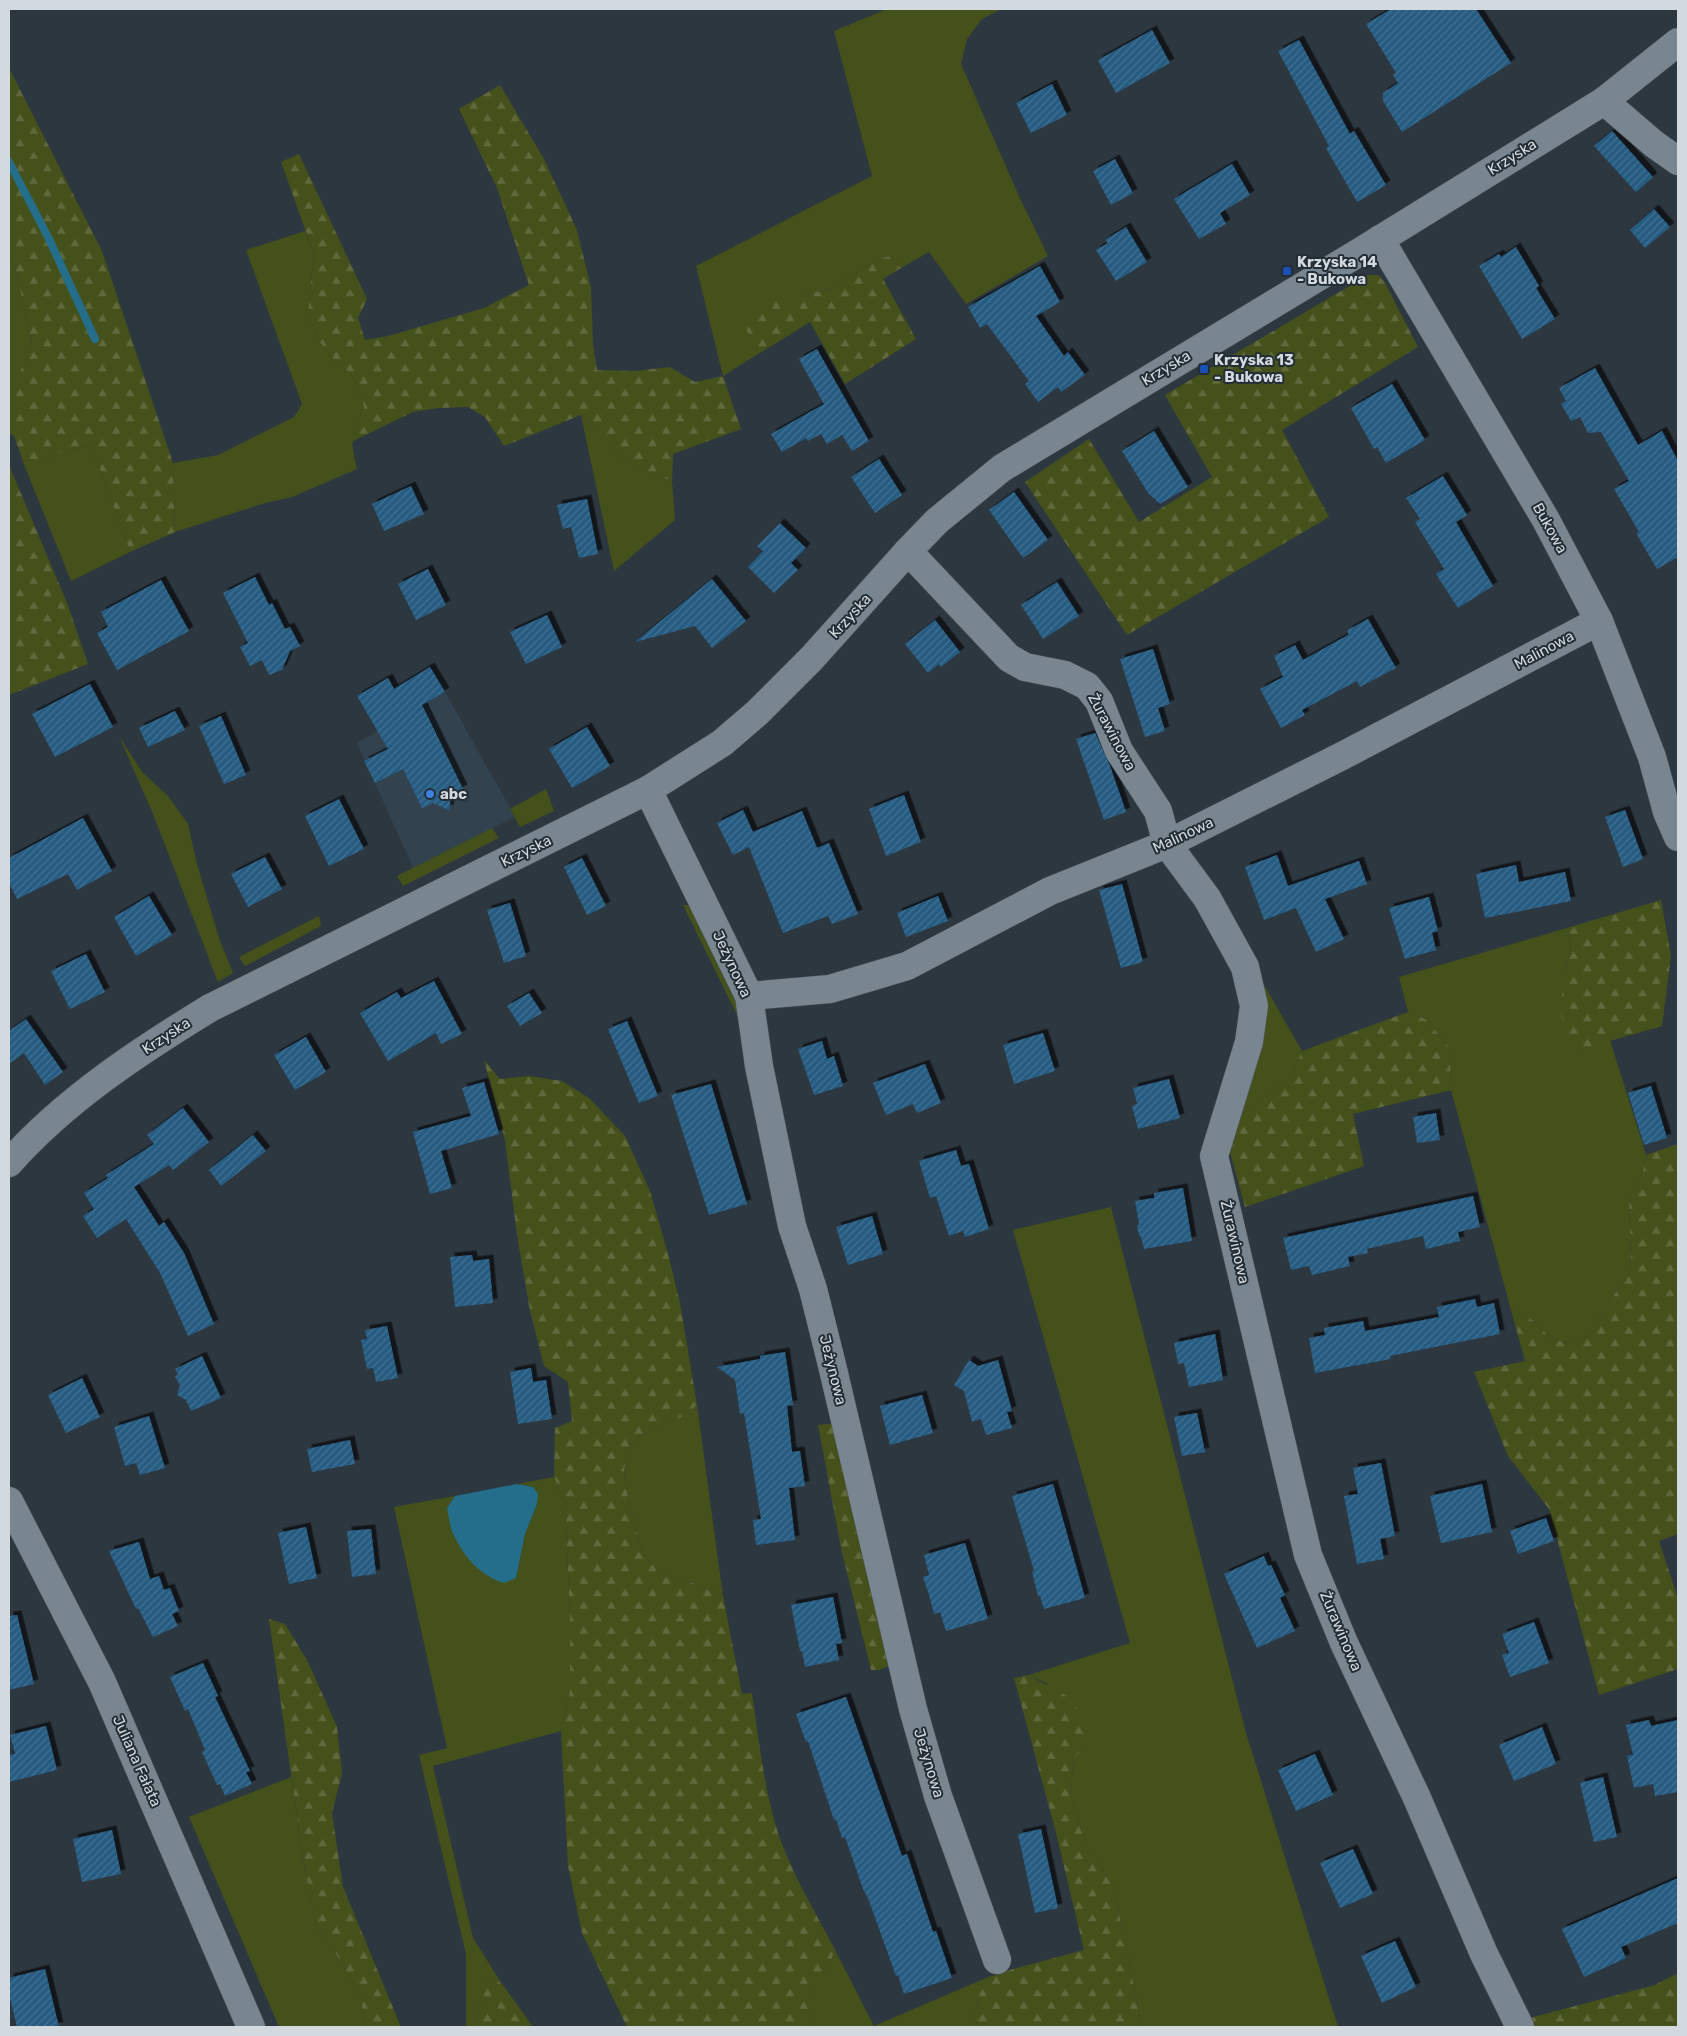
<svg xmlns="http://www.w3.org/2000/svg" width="1687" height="2036" font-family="Rubik,sans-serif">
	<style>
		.built { fill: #32424f }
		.green { fill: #45511a }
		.forest { fill: url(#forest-firs) }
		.water { fill: #246e8b }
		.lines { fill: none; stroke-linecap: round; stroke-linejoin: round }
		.stream { stroke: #246e8b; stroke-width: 8 }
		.building { fill: url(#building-hatch); filter: url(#shadow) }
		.minor-casing { stroke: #4a535a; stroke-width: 29 }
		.tertiary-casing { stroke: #4a535a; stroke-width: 29 }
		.minor { stroke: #79858f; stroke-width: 28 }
		.tertiary { stroke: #79858f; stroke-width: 28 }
		.transit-dot { fill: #1a4fb4; stroke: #232d35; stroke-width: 2 }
		.shop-dot { fill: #3f7fe0; stroke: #232d35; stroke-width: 2 }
		.labels { text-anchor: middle; stroke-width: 4; stroke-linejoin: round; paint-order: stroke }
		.street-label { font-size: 15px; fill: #d3dadf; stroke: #232d35 }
		.poi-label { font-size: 15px; font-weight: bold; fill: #d3dadf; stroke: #232d35; text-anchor: start }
	</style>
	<defs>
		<pattern id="forest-firs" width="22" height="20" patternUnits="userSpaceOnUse" patternTransform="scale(1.25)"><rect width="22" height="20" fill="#45511a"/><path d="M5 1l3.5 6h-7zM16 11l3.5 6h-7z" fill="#5f693b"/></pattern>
		<pattern id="building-hatch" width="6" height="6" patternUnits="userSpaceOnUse" patternTransform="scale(1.25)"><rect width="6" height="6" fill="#255b81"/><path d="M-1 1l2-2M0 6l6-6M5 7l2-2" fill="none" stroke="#447292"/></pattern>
		<filter id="shadow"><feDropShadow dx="4.5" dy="-4.5" stdDeviation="0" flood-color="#0009"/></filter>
	</defs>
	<rect width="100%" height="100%" fill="#2d3740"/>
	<!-- built -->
	<path class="built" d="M445,692L515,817L413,868L357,743Z"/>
	<!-- green -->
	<g class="green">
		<path d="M887,9H1001L982,19L967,39L961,64L1018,194L1048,256L966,304L929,252L901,268L890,256L879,259L833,288L804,295L753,344L763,351L723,376L696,266L872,176L834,31Z"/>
		<path d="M305,231L314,254L308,311L319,341L337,363L355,378L364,407C350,436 350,438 357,469L292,497L265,503L175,532L173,463L218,455L294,417L302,404L246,250Z"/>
		<path d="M9,253L15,267L32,343L20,372L9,374Z"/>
		<path d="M581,415C598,424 606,441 620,454C635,469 653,475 672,481L675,520L614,571Z"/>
		<path d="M91,445L130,552L71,581L25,467L66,451Z"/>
		<path d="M119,736L142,772L168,796L188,824L197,864L219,938L233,973L218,982L153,814Z"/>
		<path d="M546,789L554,811L520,827L510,809Z"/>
		<path d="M492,828L499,838L403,886L397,876Z"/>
		<path d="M683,905H696L732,974L741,1023Z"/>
		<path d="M319,916L321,926L245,966L239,957Z"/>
		<path d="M1567,928L1571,948L1564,975L1578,1050L1610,1040L1646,1155L1643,1171L1629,1199L1631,1271L1604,1309L1593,1335L1568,1343L1551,1338L1527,1315L1511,1310L1451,1090L1450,1049L1427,1020L1408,1012L1399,977Z"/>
		<path d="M1258,974L1302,1051L1289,1079L1239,1117Z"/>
		<path d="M1111,1207L1246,1733L1338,2027H1141L1138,2005L1114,1889L1082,1833L1071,1795L1073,1761L1085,1744L1046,1683L1029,1675L1130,1643L1013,1230Z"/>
		<path d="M697,1405L723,1596L696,1584L662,1575L642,1553L629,1505L624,1470L631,1443L655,1427L682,1417Z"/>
		<path d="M554,1477L565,1503L570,1616V1692L561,1731L433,1766L473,1938L502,1984L493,1978L484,1986L474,2027H466V1954L419,1755L447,1748L394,1507L455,1496L447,1508L516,1578L525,1534L537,1504L533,1487L517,1484Z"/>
		<path d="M291,1777L303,1859L317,1928L341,1961L360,1995L366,2027H279L189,1817Z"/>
		<path d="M835,1950L874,2026L986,1978C979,1994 973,2010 977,2027H816L807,2006L810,1985L827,1970Z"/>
	</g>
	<!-- forest -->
	<g class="forest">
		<path d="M9,68L102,251L173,463L175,532L130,552L91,445L66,451L25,467L14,436L9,433V374L20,372L32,343L15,267L9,253Z"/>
		<path d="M500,85L544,159L577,230L591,288L593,344L597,370L635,371L670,367L695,382L723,376L741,429L673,454L672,481C653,475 635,469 620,454C606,441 598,424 581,415L504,446L485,417L468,407L438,408L413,412L351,442L355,426L364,407L355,378L337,363L319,341L308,311L314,254L281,162L299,154L367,299L358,318L365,340L388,336L484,308L529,285L497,188L459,109Z"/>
		<path d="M890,256L901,268L883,279L916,339L845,384L810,322L763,351L753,344L746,329L751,315L775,302L833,288L879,259Z"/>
		<path d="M1368,275H1378L1385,283L1418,347L1282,430L1329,517L1127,635L1025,482L1089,439L1139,522L1212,477L1165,395Z"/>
		<path d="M9,465L67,603L88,664L9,695Z"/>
		<path d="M1661,900L1671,956L1662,1026L1578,1050L1560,1014L1564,975L1571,948L1567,928Z"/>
		<path d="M1408,1012L1427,1020L1450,1049L1451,1090L1353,1114L1364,1166L1245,1207L1230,1152L1239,1117L1289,1079L1302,1051Z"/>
		<path d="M484,1060L500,1079L529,1076L562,1081L589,1098L625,1136L650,1191L668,1254L680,1303L697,1405L682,1417L655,1427L631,1443L624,1470L629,1505L642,1553L662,1575L696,1584L723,1596L742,1694L752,1693C759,1741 764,1790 779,1836C793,1876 816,1913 835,1950L827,1970L810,1986L807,2006L816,2027H627L582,1933L568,1866L561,1731L570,1692V1616L565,1503L554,1477L555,1428L572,1421L568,1382L544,1366L530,1311L517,1235L505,1140Z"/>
		<path d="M1678,1144V1534L1659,1541L1678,1599V1669L1599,1695L1549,1509L1508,1456L1474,1372L1525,1361L1511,1310L1527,1315L1551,1338L1567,1343L1593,1335L1604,1309L1631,1271L1629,1199L1643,1171L1646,1155Z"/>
		<path d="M837,1423L891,1665L879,1670H871L841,1548L818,1425Z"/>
		<path d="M269,1619L285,1624L308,1662L337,1727L342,1773L332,1813L343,1887L401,2027H366L360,1995L341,1961L317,1928L303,1859Z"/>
		<path d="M1029,1675L1068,1697L1086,1721L1085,1744L1073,1761L1071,1795L1082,1833L1114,1889L1138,2005L1141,2027H977C973,2010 979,1994 986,1978L1013,1969L1084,1950L1055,1829L1014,1678Z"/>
		<path d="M1678,1973V2027H1529L1526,2019L1655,1985Z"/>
		<path d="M493,1978L502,1984L533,2027H474L484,1986Z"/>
	</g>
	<!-- water -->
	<path class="water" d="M517,1484L533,1487L538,1494L537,1504L525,1534L516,1578L504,1583C480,1576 462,1555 452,1531C449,1524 449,1515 447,1508L455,1496Z"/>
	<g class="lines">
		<!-- stream -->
		<path class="stream" d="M9,162L49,239L95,339"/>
	</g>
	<!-- building -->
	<g class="building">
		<path d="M1391,9H1476L1511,63L1402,132L1383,101V93L1398,83L1393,75L1396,73L1366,24Z"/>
		<path d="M1152,30L1170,63L1116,93L1098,60Z"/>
		<path d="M1299,40L1350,134L1354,131L1386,185L1357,202L1326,148L1329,146L1278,51Z"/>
		<path d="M1052,84L1067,115L1031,133L1016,103Z"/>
		<path d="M1612,131L1653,177L1636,192L1594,146Z"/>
		<path d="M1115,159L1133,193L1111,205L1093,171Z"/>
		<path d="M1232,164L1250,195L1220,213L1226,224L1199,239L1174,199Z"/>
		<path d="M1654,209L1670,227L1645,248L1630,230Z"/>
		<path d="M1126,227L1147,262L1116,281L1096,250L1108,243L1105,240Z"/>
		<path d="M1516,247L1539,286L1536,288L1555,319L1522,339L1479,266L1499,254L1501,257Z"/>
		<path d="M1040,266L1060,302L1036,316L1064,356L1068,352L1085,375L1061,392L1058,387L1038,402L1025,384L1029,381L987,324L980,328L968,307Z"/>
		<path d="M817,349L869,441L852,451L842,435L827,444L821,434L808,441L806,438L782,452L771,434L824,404L799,359Z"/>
		<path d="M1595,368L1638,445L1662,431L1678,461V557L1657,569L1636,533L1639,532L1614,489L1629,481L1601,432L1588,433L1580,417L1571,421L1561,404L1566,401L1559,388Z"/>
		<path d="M1392,384L1425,440L1386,463L1377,447L1374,449L1351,408Z"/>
		<path d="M1154,431L1188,487L1160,504L1148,493L1122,451Z"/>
		<path d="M879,459L902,495L875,513L851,477Z"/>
		<path d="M1443,476L1467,515L1456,522L1493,586L1458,608L1436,574L1444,569L1415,522L1420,519L1406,498Z"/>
		<path d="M411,486L424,514L384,531L372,504Z"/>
		<path d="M1014,492L1048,540L1023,558L989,510Z"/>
		<path d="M587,499L598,554L579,558L571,527L563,529L557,505Z"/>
		<path d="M780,523L806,548L791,563L798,570L774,593L748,567L763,551L757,546Z"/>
		<path d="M428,569L446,605L416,620L398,584Z"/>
		<path d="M255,577L269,605L272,603L285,629L290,627L300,646L290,651L282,670L269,675L262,660L250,666L240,647L248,643L223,593Z"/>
		<path d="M712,579L746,621L712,648L695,626L635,642Z"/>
		<path d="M161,580L189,631L117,670L97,633L108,627L101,612Z"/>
		<path d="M1057,582L1079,616L1043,639L1021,605Z"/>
		<path d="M547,615L562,647L526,664L510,632Z"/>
		<path d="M1368,619L1396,668L1360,687L1357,681L1302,710L1305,715L1281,728L1260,689L1283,677L1274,656L1295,645L1303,660L1348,635V630Z"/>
		<path d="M935,620L960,652L941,667L939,664L928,673L905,644Z"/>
		<path d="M1153,649L1170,704L1158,708L1165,731L1145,737L1120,659Z"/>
		<path d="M430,667L445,692L422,705L463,789L451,795L449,810L433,803L422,808L403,769L375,783L364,761L388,749L357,696L388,678L394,689Z"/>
		<path d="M90,684L113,727L55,757L32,714Z"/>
		<path d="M175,711L185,730L148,747L139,728Z"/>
		<path d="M221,716L246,775L224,784L199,726Z"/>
		<path d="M587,727L610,766L572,788L549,749Z"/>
		<path d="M1095,733L1110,766L1126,812L1104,820L1076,739Z"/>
		<path d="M904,795L921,842L886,856L869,809Z"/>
		<path d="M339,799L364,849L329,866L305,816Z"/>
		<path d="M743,810L753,832L802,811L817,848L829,843L858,914L832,924L828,916L783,933L749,847L733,855L717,823Z"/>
		<path d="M1625,810L1643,859L1623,867L1605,817Z"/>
		<path d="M83,818L112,871L77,890L68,874L17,899L9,883V858Z"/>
		<path d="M1277,855L1288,886L1359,861L1367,884L1325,899L1344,939L1316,952L1296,908L1264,920L1245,867Z"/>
		<path d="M265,857L282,889L248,907L231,874Z"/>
		<path d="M582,858L606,906L587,915L564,867Z"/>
		<path d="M1516,865L1519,882L1565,872L1571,901L1485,918L1476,874Z"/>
		<path d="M1122,884L1143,962L1121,968L1099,890Z"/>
		<path d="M149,896L172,935L136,956L114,917Z"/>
		<path d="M938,896L948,921L906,937L897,913Z"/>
		<path d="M1429,897L1438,931L1432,933L1436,950L1405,959L1389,908Z"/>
		<path d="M510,903L526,956L504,963L487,910Z"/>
		<path d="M86,954L105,992L70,1009L51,971Z"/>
		<path d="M434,981L462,1034L441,1044L436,1033L388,1061L360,1013L397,992L401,998Z"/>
		<path d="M529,993L542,1013L520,1026L507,1006Z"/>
		<path d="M26,1019L63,1072L45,1085L24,1053L9,1064V1031Z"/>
		<path d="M627,1021L658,1096L639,1103L608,1029Z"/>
		<path d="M1043,1033L1055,1071L1014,1084L1003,1045Z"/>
		<path d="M306,1037L326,1072L295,1090L274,1055Z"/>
		<path d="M822,1041L827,1059L834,1056L843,1086L814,1095L798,1049Z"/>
		<path d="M925,1064L941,1103L917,1113L913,1104L886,1115L873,1083Z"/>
		<path d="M1169,1079L1180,1118L1138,1129L1132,1106L1137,1104L1133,1088Z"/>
		<path d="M484,1082L499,1134L441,1151L452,1188L430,1194L413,1132L471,1116L462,1088Z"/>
		<path d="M711,1084L747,1204L709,1215L671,1095Z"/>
		<path d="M1651,1086L1667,1138L1644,1145L1628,1093Z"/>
		<path d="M183,1108L209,1142L173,1170L169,1165L134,1187L159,1226L164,1222L184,1253L214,1324L188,1336L160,1273L126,1219L97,1238L83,1216L94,1209L84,1193L108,1178L106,1175L154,1144L147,1135Z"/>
		<path d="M1436,1113L1440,1140L1417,1143L1413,1117Z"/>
		<path d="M253,1135L266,1151L221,1186L209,1170Z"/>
		<path d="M956,1150L961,1166L969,1164L989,1229L965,1237L963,1231L949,1236L936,1196L930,1198L919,1161Z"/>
		<path d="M1183,1188L1192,1241L1144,1249L1141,1237L1139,1235L1137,1226L1139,1224L1135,1201L1154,1198V1193Z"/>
		<path d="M1473,1196L1480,1227L1458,1232L1460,1241L1426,1249L1423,1236L1367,1249L1368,1253L1348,1257L1350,1266L1312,1275L1309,1266L1291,1270L1283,1238Z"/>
		<path d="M872,1216L883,1254L848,1265L836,1227Z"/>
		<path d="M472,1255L473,1261L489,1259L493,1303L455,1307L450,1257Z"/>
		<path d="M1475,1299L1477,1307L1494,1303L1500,1334L1390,1356L1391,1359L1315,1373L1309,1338L1325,1335L1324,1328L1363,1321L1365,1331L1403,1324L1439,1317L1437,1307Z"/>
		<path d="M387,1326L398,1378L376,1382L373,1368L367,1369L361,1340L367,1339L365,1330Z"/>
		<path d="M1215,1334L1223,1380L1189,1387L1184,1363L1178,1364L1174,1343Z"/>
		<path d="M785,1352L793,1405L787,1406L792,1452L800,1451L805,1486L789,1488L795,1540L756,1545L753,1520L761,1519L744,1413L740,1414L735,1380L717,1367L760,1359V1356Z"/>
		<path d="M202,1356L221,1398L191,1411L186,1400L177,1395L180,1386L175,1376L178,1375L175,1369Z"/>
		<path d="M969,1360L978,1366L998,1360L1012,1411L1007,1412L1012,1428L986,1435L981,1419L972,1422L964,1391L954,1385Z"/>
		<path d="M531,1368L533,1382L546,1380L552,1419L518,1424L510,1372Z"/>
		<path d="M82,1378L100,1417L66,1433L48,1395Z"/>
		<path d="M922,1395L933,1433L890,1445L880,1406Z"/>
		<path d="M1197,1413L1205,1452L1182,1456L1174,1417Z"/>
		<path d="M149,1416L165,1468L140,1475L136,1463L125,1466L114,1427Z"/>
		<path d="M350,1440L355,1464L312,1472L307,1449Z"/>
		<path d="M1381,1463L1395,1536L1380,1539L1384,1559L1357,1564L1344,1496L1358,1494L1353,1468Z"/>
		<path d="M1053,1484L1085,1598L1044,1609L1040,1596H1038L1032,1572L1034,1571L1012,1496Z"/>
		<path d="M1482,1484L1492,1532L1441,1543L1430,1496Z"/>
		<path d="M1546,1518L1554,1541L1518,1554L1510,1531Z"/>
		<path d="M306,1527L317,1578L289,1584L278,1533Z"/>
		<path d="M371,1529L376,1574L352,1577L347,1531Z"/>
		<path d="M139,1542L150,1579L159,1576L164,1590L170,1588L179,1611L172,1614L178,1626L153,1637L138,1608L136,1609L109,1551Z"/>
		<path d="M965,1543L988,1619L946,1631L940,1612L934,1614L929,1595L923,1577L929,1575L924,1555Z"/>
		<path d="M1264,1556L1268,1566L1271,1565L1285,1595L1280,1598L1295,1631L1257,1648L1224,1574Z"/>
		<path d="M833,1597L842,1643L836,1644L839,1660L805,1667L802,1651H800L791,1605Z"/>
		<path d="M17,1615L34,1684L9,1690V1616Z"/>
		<path d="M1534,1622L1549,1663L1510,1677L1502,1655L1509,1653L1502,1634Z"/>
		<path d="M203,1663L218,1696L215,1697L250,1771L246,1772L252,1784L225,1796L220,1784L217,1785L211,1772L202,1752L205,1750L188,1709L185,1711L170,1677Z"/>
		<path d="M846,1697L902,1856L907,1854L933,1932L936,1931L952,1978L904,1994L898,1975L896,1976L868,1898L863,1889L845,1837L842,1838L836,1819L834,1820L808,1741L806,1742L796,1714Z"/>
		<path d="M1649,1720L1651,1726L1678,1720V1792L1655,1796L1653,1784L1634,1788L1627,1756L1633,1755L1626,1725Z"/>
		<path d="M46,1726L57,1770L9,1782V1755L15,1754L10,1735Z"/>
		<path d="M1542,1727L1556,1764L1514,1781L1499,1745Z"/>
		<path d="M1315,1754L1333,1795L1296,1811L1278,1770Z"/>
		<path d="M1603,1777L1617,1837L1594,1842L1580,1783Z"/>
		<path d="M1041,1829L1058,1908L1035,1913L1018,1834Z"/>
		<path d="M112,1830L121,1874L82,1882L73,1839Z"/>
		<path d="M1353,1849L1373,1894L1340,1908L1320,1863Z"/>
		<path d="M1678,1878V1923L1621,1947L1626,1958L1584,1977L1562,1929Z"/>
		<path d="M1395,1941L1416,1987L1382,2003L1361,1956Z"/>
		<path d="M45,1969L59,2027H17L9,1994V1978Z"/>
	</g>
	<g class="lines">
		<!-- minor casing -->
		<g class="minor-casing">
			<g id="minor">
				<path d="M1604,101L1654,144L1678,161"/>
				<path d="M1380,239L1546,520L1599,621L1652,757L1667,812L1678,837"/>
				<path d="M908,551L1009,658L1025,667L1065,675L1087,686L1099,701L1119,751L1158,811L1167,844L1207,898L1245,967L1254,1006L1249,1042L1214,1156L1308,1555L1344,1643L1417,1798L1484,1954L1520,2027"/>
				<path d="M648,790L749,996L759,1066L792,1226L813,1289L832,1365L913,1709L938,1796L997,1960"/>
				<path d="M749,996L830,989L907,966L1050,891L1167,844L1342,756L1599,621"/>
				<path d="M9,1501L102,1682L251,2027"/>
			</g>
		</g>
		<!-- tertiary casing -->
		<g class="tertiary-casing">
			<path id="tertiary" d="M9,1163C65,1100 138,1052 210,1008L648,790L722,743L757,713L812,658L908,551L937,521L1002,468L1363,250L1604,101L1678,42"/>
		</g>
		<!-- minor -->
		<use href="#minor" class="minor"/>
		<!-- tertiary -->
		<use href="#tertiary" class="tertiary"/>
	</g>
	<!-- markers -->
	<g class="transit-dot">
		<rect x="1282" y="266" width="10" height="10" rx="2.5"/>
		<rect x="1199" y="364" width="10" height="10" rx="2.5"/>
	</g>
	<circle class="shop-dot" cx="430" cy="794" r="5"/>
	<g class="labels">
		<!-- street labels -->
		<g class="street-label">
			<text transform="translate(1512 157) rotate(-32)" y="5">Krzyska</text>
			<text transform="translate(1166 368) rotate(-31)" y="5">Krzyska</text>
			<text transform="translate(1550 528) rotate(61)" y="5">Bukowa</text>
			<text transform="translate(850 616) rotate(-48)" y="5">Krzyska</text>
			<text transform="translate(1544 650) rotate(-28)" y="5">Malinowa</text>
			<text transform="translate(1112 732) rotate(62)" y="5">Żurawinowa</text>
			<text transform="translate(1183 835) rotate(-25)" y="5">Malinowa</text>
			<text transform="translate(526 851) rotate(-26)" y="5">Krzyska</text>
			<text transform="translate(732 964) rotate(65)" y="5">Jeżynowa</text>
			<text transform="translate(166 1036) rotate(-33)" y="5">Krzyska</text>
			<text transform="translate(1235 1242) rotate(77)" y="5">Żurawinowa</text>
			<text transform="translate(833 1370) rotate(76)" y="5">Jeżynowa</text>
			<text transform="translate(1341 1631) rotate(67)" y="5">Żurawinowa</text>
			<text transform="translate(137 1761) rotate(66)" y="5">Juliana Fałata</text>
			<text transform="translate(929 1763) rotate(73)" y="5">Jeżynowa</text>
		</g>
		<!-- poi labels -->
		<g class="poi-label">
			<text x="1297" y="267">Krzyska 14<tspan x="1297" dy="17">- Bukowa</tspan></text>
			<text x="1214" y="365">Krzyska 13<tspan x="1214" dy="17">- Bukowa</tspan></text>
			<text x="440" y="799">abc</text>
		</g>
	</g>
	<!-- border -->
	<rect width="1687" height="2036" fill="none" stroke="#d3dadf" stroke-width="20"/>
</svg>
